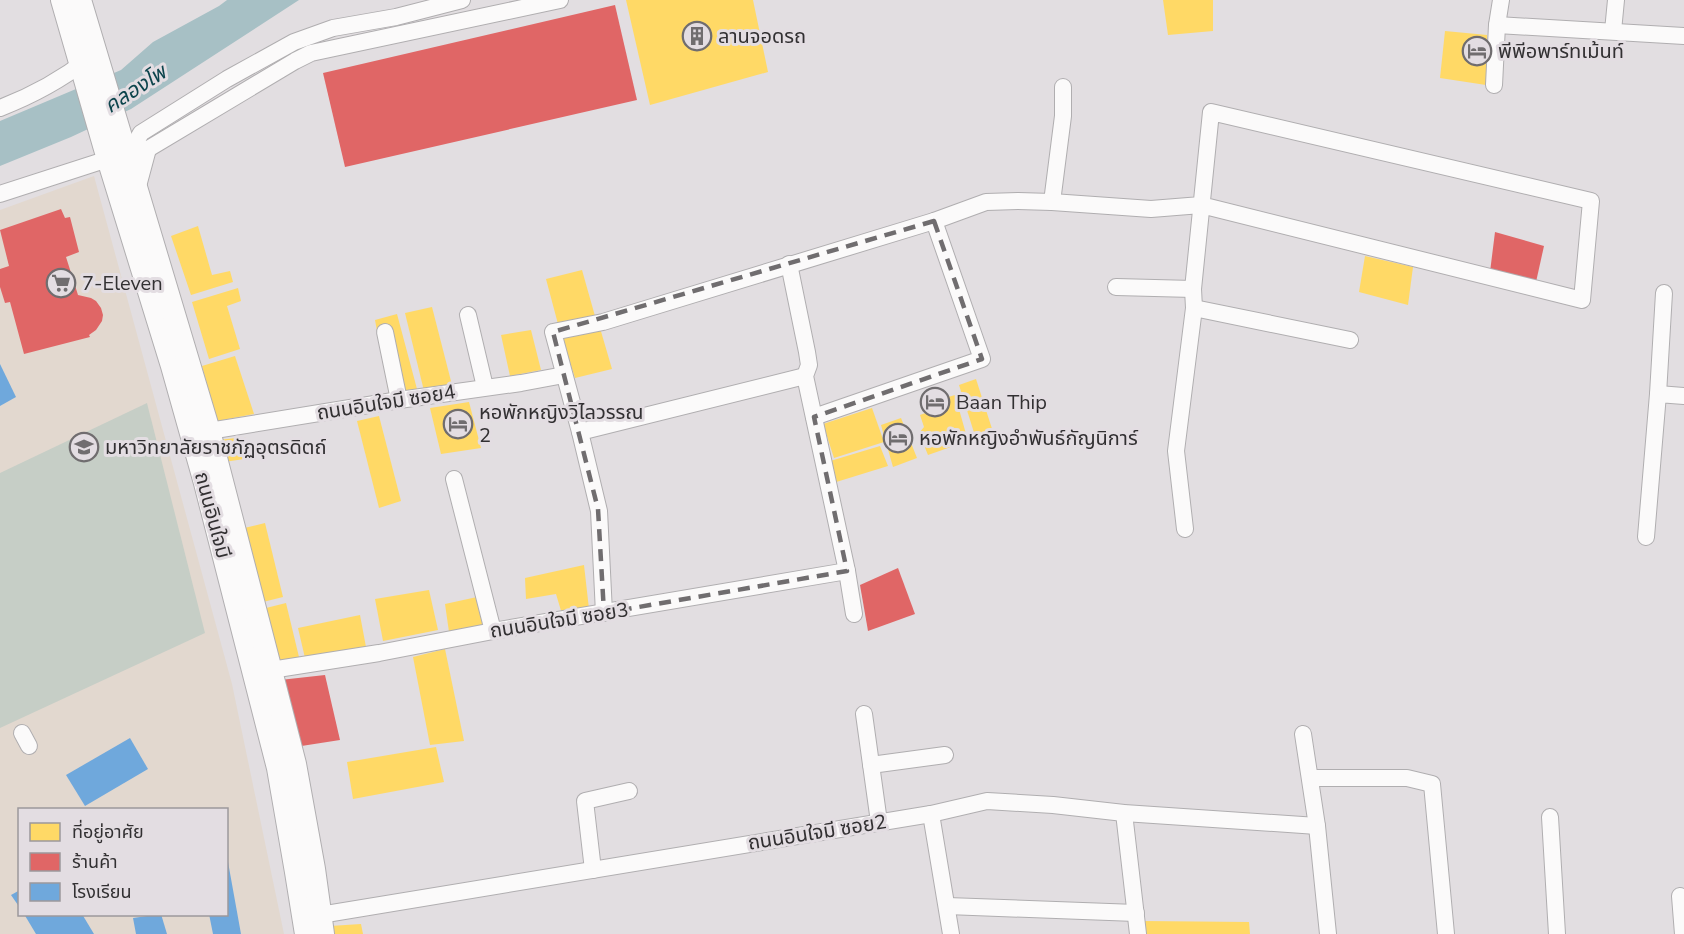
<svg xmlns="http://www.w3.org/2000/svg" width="1684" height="934" font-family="'Nunito Sans','Noto Sans Thai',sans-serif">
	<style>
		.education { fill: #e2d8cf; fill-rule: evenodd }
		.green { fill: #c6cec6 }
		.water { fill: #a7c0c5 }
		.homes { fill: #ffd966 }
		.shops { fill: #e06666 }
		.schools { fill: #6fa8dc }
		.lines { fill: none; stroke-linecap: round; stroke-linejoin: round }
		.minor-casing { stroke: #b0aeb0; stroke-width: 18 }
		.secondary-casing { stroke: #b0aeb0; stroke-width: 24 }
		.minor { stroke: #fbfafa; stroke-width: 16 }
		.secondary { stroke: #fbfafa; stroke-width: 22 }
		.marked { fill: none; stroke: #706d6f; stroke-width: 4.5; stroke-dasharray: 12 8; stroke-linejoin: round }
		.labels { text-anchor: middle; stroke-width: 6; stroke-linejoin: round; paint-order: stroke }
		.poi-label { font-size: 20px; fill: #323032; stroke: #e3dde2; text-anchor: start }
		.street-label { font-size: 20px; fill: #323032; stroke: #e3dde2 }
		.water-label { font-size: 21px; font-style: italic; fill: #0c444c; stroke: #e3dde2 }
	</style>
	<rect width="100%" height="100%" fill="#e2dee1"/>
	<!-- education -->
	<path class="education" d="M94,176L232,684L284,934H0V210ZM20,810H226V914H20Z"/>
	<!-- green -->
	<path class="green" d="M147,403L205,633L0,728V473Z"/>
	<!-- water -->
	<path class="water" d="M227,0H299L131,109L71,137L0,166V121L121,70L153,42L219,6Z"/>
	<!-- homes -->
	<g class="homes">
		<path d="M626,0H753L768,72L650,105Z"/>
		<path d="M1163,0H1213V31L1168,35Z"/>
		<path d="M1445,31L1487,35L1486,85L1440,78Z"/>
		<path d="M198,226L212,275L230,271L233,282L191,295L171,236Z"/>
		<path d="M1365,256L1413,267L1408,305L1359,292Z"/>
		<path d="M582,270L595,316L558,324L546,279Z"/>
		<path d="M238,288L241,301L227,306L240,349L209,359L192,302Z"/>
		<path d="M432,307L452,385L424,391L405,313Z"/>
		<path d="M397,314L417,389L389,394L375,320Z"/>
		<path d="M600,328L612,369L575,378L562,337Z"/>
		<path d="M531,330L541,370L510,376L501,335Z"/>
		<path d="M235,356L254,414L217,421L202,366Z"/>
		<path d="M976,379L994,435L977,442L959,385Z"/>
		<path d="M955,395L968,441L928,455L919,433L924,427L920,415L931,411L928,403Z"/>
		<path d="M469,402L481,448L441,454L430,408Z"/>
		<path d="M872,408L884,442L834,458L823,424Z"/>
		<path d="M379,416L401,501L379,508L357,421Z"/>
		<path d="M901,418L917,458L893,467L881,425Z"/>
		<path d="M245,437L251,458L224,462L218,440Z"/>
		<path d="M880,446L888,466L833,483L827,462Z"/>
		<path d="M265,523L283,597L259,603L240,529Z"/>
		<path d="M584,565L589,609L562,614L556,594L526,599L525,578Z"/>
		<path d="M429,590L438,630L383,641L375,599Z"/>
		<path d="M477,597L485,627L449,632L445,604Z"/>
		<path d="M286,603L299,657L273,662L262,609Z"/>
		<path d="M360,615L366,647L305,658L298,628Z"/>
		<path d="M445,649L464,741L430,745L413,657Z"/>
		<path d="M436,747L444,782L353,799L347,762Z"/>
		<path d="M1142,921L1249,922L1250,934H1144Z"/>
		<path d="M361,924L363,934H331L330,926Z"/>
	</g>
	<!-- shops -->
	<g class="shops">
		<path d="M615,5L637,100L345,167L323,73Z"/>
		<path d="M61,209L65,218L70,217L79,252L66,257L78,295L91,298L96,301L101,308L103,315L102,321L96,330L89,335L90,337L24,354L10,302L5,303L0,287V269L9,266L0,230Z"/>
		<path d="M1495,232L1544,246L1536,282L1490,272Z"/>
		<path d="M898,568L915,614L868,631L860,585Z"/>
		<path d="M325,675L340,740L295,747L280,680Z"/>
	</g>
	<!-- schools -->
	<g class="schools">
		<path d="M0,364L16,397L0,406Z"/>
		<path d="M130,738L148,769L85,806L66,775Z"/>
		<path d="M226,862H228L241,934H213L209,914H226Z"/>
		<path d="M20,890V908L11,895Z"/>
		<path d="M24,914H82L94,934H36Z"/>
		<path d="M161,914L167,934H136L133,918Z"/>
	</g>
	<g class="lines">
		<!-- minor casing -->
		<g class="minor-casing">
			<g id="minor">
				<path d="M1497,25L1684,36"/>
				<path d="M1613,31L1616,0"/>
				<path d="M1494,85L1497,25L1501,0"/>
				<path d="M0,108C31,96 61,80 88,59"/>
				<path d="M132,149L141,133L227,79L294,42L333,28L396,17L462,0"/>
				<path d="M137,190L148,149"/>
				<path d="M0,194L108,159L132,149H148L295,61L311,53L560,0"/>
				<path d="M1052,202L1063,116V87"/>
				<path d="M789,264L807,352L809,365L805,376L847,571L854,614"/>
				<path d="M1116,287L1193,289"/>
				<path d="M1194,308L1350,340"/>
				<path d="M468,315L485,387"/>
				<path d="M385,332L399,400"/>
				<path d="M1658,394L1664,293"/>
				<path d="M814,417L982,359L934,221"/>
				<path d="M209,431L399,400L521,383L564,375"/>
				<path d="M580,432L805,376"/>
				<path d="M454,479L493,631"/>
				<path d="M1646,537L1658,394L1684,396"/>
				<path d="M604,613L599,511L580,432L553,332L603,322L934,221L986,202L1018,201L1052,202L1151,209L1201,205L1582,300L1591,201L1211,112L1193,289L1194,308L1176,451L1185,529"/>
				<path d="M271,670L379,653L493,631L847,571"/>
				<path d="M864,714L879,822"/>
				<path d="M22,733L29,746"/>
				<path d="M1303,734L1317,826L1328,934"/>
				<path d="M871,765L945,755"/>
				<path d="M1310,778H1407L1432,784L1446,934"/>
				<path d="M1124,813L1138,934"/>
				<path d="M931,814L951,934"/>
				<path d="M1550,817L1557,934"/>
				<path d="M593,870L585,801L629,791"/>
				<path d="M1680,896L1683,934"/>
				<path d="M947,906L1136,913"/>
				<path d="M320,915L931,814L987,801L1053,805L1124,813L1317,826"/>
			</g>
		</g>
		<!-- secondary casing -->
		<g class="secondary-casing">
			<g id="secondary">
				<path d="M62,0L105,149L172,366L205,483L278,768L296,872L306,934"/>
				<path d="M80,0L209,431L260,628L295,764L314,869L323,934"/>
			</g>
		</g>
		<!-- minor -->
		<use href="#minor" class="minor"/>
		<!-- secondary -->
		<use href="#secondary" class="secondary"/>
	</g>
	<!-- marked area -->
	<path class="marked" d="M934,221L982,359L814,417L847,571L604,613L598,509L553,332Z"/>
	<!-- icons -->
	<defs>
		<g id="building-ring" transform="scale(1.5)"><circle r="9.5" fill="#e3dde2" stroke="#706d6f" stroke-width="1.5"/><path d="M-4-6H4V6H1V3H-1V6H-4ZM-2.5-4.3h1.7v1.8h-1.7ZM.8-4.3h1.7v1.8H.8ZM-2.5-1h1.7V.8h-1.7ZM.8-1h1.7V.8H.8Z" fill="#706d6f"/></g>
		<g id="hotel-ring" transform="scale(1.5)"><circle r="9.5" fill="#e3dde2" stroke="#706d6f" stroke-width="1.5"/><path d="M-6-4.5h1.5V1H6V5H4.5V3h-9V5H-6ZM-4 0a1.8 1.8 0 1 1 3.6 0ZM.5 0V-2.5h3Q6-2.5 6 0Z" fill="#706d6f"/></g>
		<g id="supermarket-ring" transform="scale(1.5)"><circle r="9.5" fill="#e3dde2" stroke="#706d6f" stroke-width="1.5"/><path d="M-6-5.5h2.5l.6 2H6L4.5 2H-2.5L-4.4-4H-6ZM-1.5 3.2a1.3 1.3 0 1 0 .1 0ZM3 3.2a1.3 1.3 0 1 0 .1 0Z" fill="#706d6f"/></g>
		<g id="university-ring" transform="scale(1.5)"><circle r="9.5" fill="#e3dde2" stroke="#706d6f" stroke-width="1.5"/><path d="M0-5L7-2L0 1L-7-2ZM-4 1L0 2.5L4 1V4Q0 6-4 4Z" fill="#706d6f"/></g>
	</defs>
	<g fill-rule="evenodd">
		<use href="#building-ring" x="697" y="36"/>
		<use href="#hotel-ring" x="1477" y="51"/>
		<use href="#supermarket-ring" x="61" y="283"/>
		<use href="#hotel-ring" x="935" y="402"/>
		<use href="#hotel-ring" x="458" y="424"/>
		<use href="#hotel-ring" x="898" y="438"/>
		<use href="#university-ring" x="84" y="447"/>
	</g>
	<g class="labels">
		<!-- poi labels -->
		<g class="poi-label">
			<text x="718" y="43">ลานจอดรถ</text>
			<text x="1498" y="58">พีพีอพาร์ทเม้นท์</text>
			<text x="82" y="290">7-Eleven</text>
			<text x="956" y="409">Baan Thip</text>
			<text x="479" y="419">หอพักหญิงวิไลวรรณ<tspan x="479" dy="23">2</tspan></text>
			<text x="919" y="445">หอพักหญิงอำพันธ์กัญนิการ์</text>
			<text x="105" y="454">มหาวิทยาลัยราชภัฏอุตรดิตถ์</text>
		</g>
		<!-- street labels -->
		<g class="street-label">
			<text transform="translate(386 402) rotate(-9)" y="7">ถนนอินใจมี ซอย4</text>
			<text transform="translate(213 515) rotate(75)" y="7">ถนนอินใจมี</text>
			<text transform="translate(559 620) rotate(-9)" y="7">ถนนอินใจมี ซอย3</text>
			<text transform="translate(817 832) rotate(-9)" y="7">ถนนอินใจมี ซอย2</text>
		</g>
		<!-- water labels -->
		<g class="water-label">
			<text transform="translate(135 89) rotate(-33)" y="7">คลองโพ</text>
		</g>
	</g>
	<!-- legend -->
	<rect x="18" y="808" width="210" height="108" fill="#e3dde2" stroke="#9c989c" stroke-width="1.5"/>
	<rect x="30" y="823" width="30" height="18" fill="#ffd966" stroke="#9c989c" stroke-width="1.5"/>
	<text x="72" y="838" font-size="18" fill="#323032">ที่อยู่อาศัย</text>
	<rect x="30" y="853" width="30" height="18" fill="#e06666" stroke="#9c989c" stroke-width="1.5"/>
	<text x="72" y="868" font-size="18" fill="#323032">ร้านค้า</text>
	<rect x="30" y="883" width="30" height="18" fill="#6fa8dc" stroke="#9c989c" stroke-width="1.5"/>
	<text x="72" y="898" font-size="18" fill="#323032">โรงเรียน</text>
</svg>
